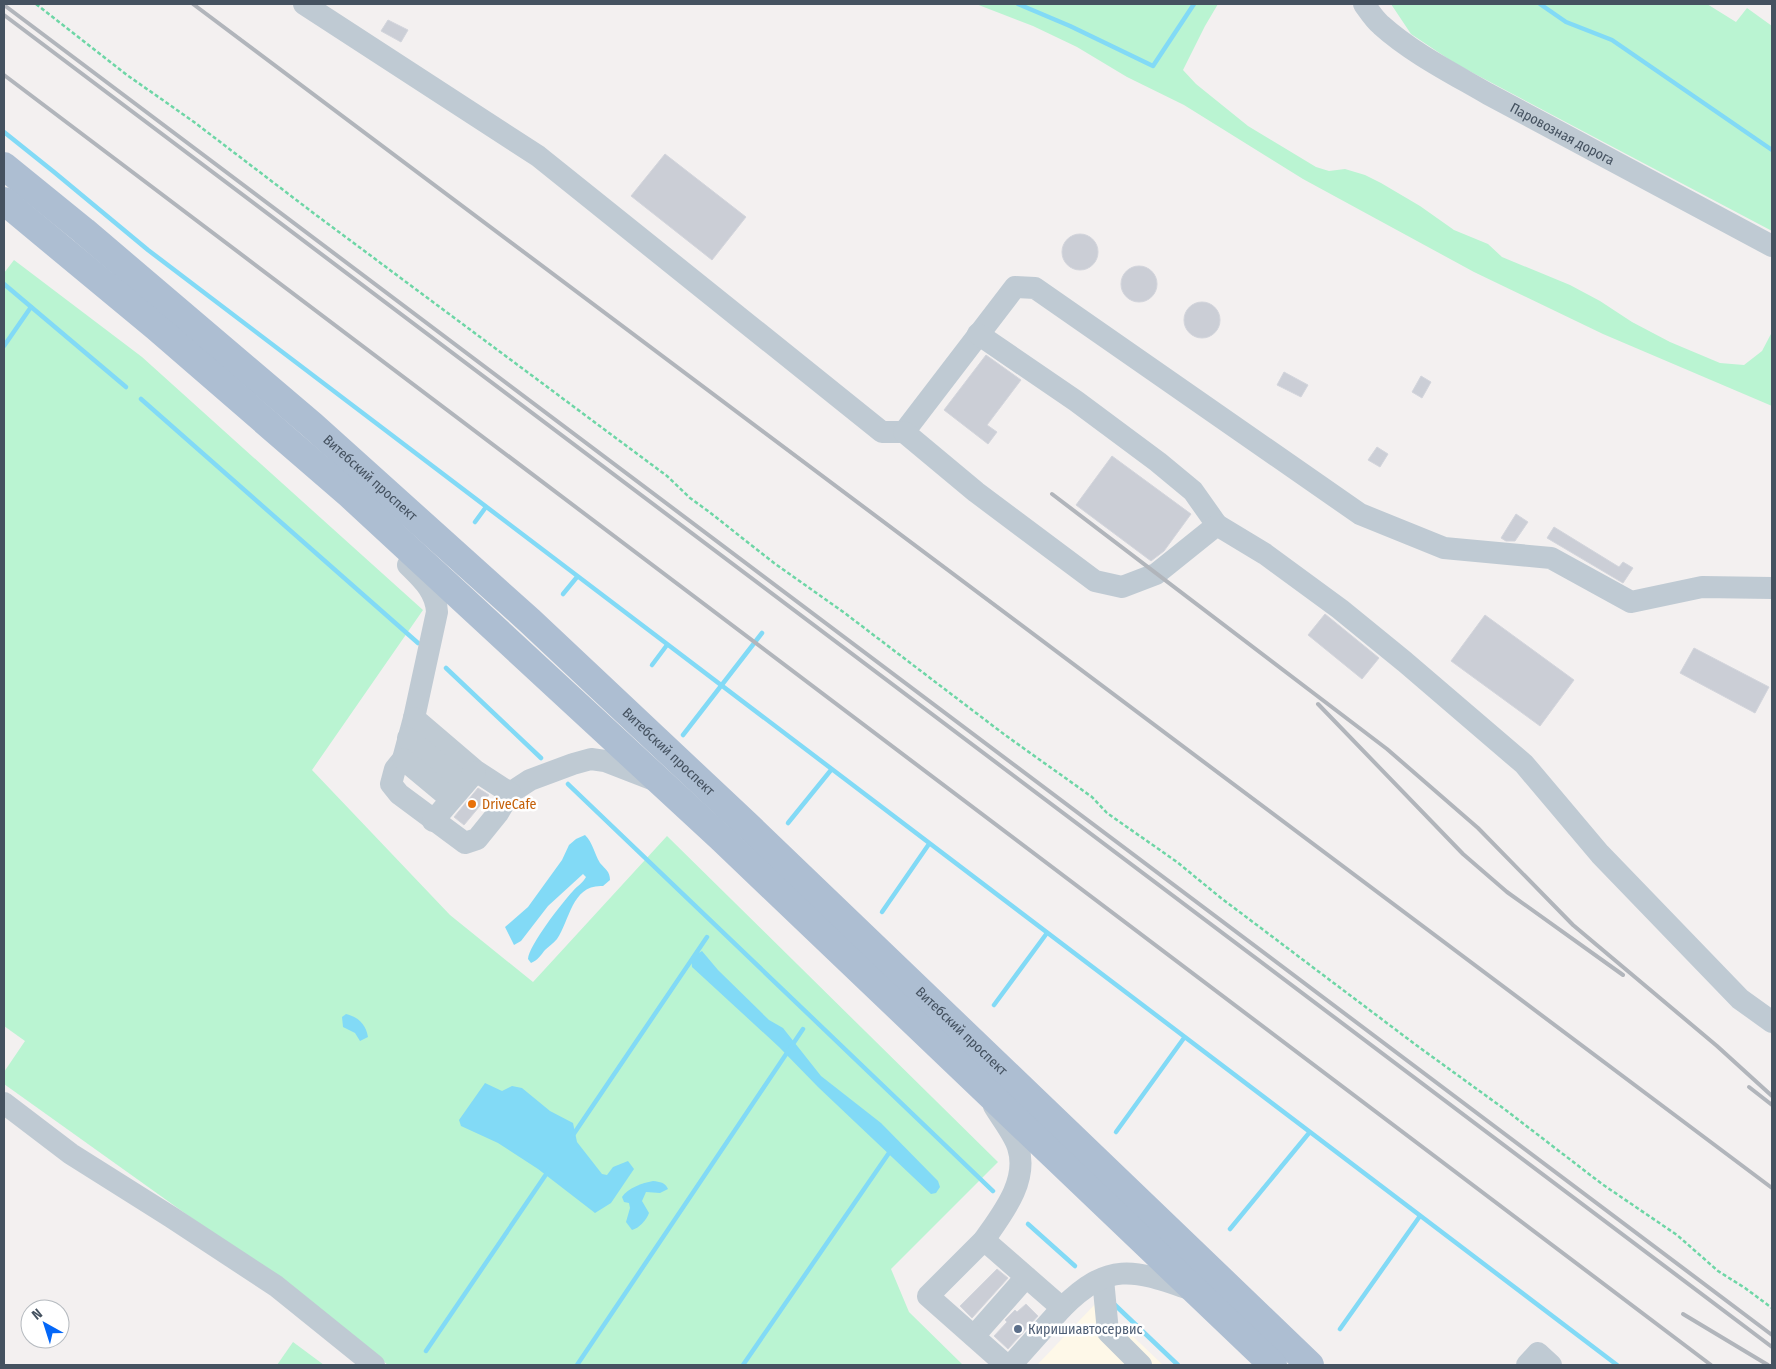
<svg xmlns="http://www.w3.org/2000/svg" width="1776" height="1369" font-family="'Fira Sans Condensed',sans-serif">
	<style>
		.commercial { fill: #fef8e8 }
		.green { fill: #baf4d2 }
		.water { fill: #82daf6 }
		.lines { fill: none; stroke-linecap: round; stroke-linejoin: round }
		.stream { stroke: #82daf6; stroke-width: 4.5 }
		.building { fill: #cbced6; stroke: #d3d5dc }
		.path { stroke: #6ed6a6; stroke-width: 2.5; stroke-dasharray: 4 2.5; stroke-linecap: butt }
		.minor { stroke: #bfcad3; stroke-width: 22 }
		.major { stroke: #adbed2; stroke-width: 28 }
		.rail { stroke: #b1b5bb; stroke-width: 4 }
		.food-dot { fill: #e8710a; stroke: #fff; stroke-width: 2 }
		.service-dot { fill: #5c6f8a; stroke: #fff; stroke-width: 2 }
		.labels { text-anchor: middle; stroke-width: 5; stroke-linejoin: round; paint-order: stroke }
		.street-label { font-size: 14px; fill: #455260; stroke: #fff }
		.food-label { font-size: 14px; fill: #c56008; stroke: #fff; text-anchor: start }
		.service-label { font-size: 14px; fill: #4e5e75; stroke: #fff; text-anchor: start }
	</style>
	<rect width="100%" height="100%" fill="#f3f0f0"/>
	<!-- commercial -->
	<path class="commercial" d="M1097,1302L1163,1365H1037Z"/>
	<!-- green -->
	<g class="green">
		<path d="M976,4H1218L1205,26L1183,70L1196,84L1248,126L1316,167L1329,171L1345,169L1365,175L1381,183L1420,206L1454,230L1488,244L1502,257L1570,285L1600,301L1632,322L1670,342L1720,363L1744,365L1762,351L1772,332V406L1603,334L1474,272L1303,179L1184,105L1127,77L1077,47L1033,26Z"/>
		<path d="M1391,4H1707L1736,22L1747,8L1772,26V231L1456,64L1411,34Z"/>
		<path d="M14,260L142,357L423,610L312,770L450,915L533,982L667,836L998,1162L891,1269L909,1312L963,1365H388L294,1291L4,1084V1072L25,1041L4,1026V273Z"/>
		<path d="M293,1342L324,1365H277Z"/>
	</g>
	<!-- water -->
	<g class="water">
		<path d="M585,835C593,843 594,853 600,863C605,869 610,871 610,880L603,886C572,884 570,920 557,939C554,943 549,946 545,950C541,955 538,960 531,963L528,959C529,945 562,903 573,891C577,886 583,883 586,877L583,874L548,906L521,941L514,945L505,927L528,907L562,860L569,845L576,839Z"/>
		<path d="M702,951L718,970L769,1020L783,1028L821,1076L881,1123L938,1181L940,1187L936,1193L931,1194L818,1087L779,1047L692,967L691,957Z"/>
		<path d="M346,1014C358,1017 366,1024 368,1037L360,1041L355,1033L343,1027L342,1017Z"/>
		<path d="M485,1083L502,1091L512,1086L522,1088L550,1111L573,1123L577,1142L602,1174L607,1175L613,1167L628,1161L634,1169L611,1203L595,1213L538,1169L498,1143L461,1126L459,1120Z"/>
		<path d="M653,1181C660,1182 665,1182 668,1189L660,1193L646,1192L642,1201L649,1213C646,1221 639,1228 632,1230L626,1222L630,1208L629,1203L624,1202L622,1197C628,1188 642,1183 653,1181Z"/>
	</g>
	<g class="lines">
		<!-- stream -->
		<g class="stream">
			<path d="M1018,4L1070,26L1153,66L1194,4"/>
			<path d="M1540,4L1566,22L1612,40L1772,150"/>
			<path d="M4,132L54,172L148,250L1617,1365"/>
			<path d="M4,284L126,387"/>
			<path d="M4,346L31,307"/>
			<path d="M141,399L418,643"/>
			<path d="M475,522L486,507"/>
			<path d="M563,594L577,577"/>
			<path d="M652,665L667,645"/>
			<path d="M446,668L541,758"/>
			<path d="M683,735L762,633"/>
			<path d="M568,784L993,1191"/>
			<path d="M788,823L831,770"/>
			<path d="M882,912L929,844"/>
			<path d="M994,1005L1047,933"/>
			<path d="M1116,1132L1184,1038"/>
			<path d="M573,1135L707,937"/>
			<path d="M1028,1224L1075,1266"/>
			<path d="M1230,1229L1309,1133"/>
			<path d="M1114,1304L1178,1365"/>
			<path d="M1340,1329L1420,1216"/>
			<path d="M426,1351L549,1170"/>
			<path d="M577,1365L803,1029"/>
			<path d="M743,1365L891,1150"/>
		</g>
	</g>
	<!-- building -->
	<g class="building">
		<path d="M388,20L408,30L401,42L381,31Z"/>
		<path d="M665,154L746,217L712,260L631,196Z"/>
		<circle cx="1080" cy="252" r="18"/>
		<circle cx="1139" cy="284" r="18"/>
		<circle cx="1202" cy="320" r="18"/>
		<path d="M986,355L1021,380L987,425L997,432L988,444L944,410Z"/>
		<path d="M1284,372L1308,385L1301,397L1277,385Z"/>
		<path d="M1421,376L1431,382L1422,398L1412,392Z"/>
		<path d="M1377,447L1388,454L1380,467L1368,460Z"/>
		<path d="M1112,456L1191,514L1164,551L1151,561L1076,505Z"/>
		<path d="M1516,514L1528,522L1515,541H1506L1501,538Z"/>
		<path d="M1554,527L1619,567L1623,562L1633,568L1623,583L1547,538Z"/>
		<path d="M1325,614L1379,658L1362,679L1308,635Z"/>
		<path d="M1485,615L1574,680L1540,726L1451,661Z"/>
		<path d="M1694,648L1769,687L1755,713L1680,673Z"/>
		<path d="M478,788L489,795L464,825L454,817Z"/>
		<path d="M997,1269L1008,1278L972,1318L960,1306Z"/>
		<path d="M1026,1304L1038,1316L1008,1349L994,1336L1007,1322L1005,1320L1015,1310L1017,1312Z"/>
	</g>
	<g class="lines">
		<!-- path -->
		<path class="path" d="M36,4L127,75L194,122L316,215L667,476L690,498L708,511L774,563L846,614L1005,735L1092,797L1107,813L1177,862L1221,898L1416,1045L1503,1108L1602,1184L1677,1235L1718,1271L1745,1288L1772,1308"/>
		<!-- minor -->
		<g class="minor">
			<path d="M304,4L538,156L882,432H904L1015,287L1035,288L1360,514L1444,548L1551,558L1631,602L1702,587L1772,588"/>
			<path id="s1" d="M1364,4C1369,11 1374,19 1381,25C1412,53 1452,73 1488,94L1772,246"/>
			<path d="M978,334L1076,401L1158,462L1193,491L1217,525"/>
			<path d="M904,432L976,492L1095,581L1122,587L1156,574L1217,525L1265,554L1340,609L1405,662L1524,764L1600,854L1740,999L1772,1022"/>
			<path d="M408,565C422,579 436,591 437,612L414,718L403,759L395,769L391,784L399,794L465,843L477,839L498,813L510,793L530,780L573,764L591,759L605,761L654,780"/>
			<path d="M414,718L476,771L510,793"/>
			<path d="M408,738L464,784"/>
			<path d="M403,759L451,799"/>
			<path d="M433,821L475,772"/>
			<path d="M4,1103L71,1154L171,1217L276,1286L374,1365"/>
			<path d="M984,1240C1002,1214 1029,1181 1018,1147C1014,1134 1001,1118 994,1106"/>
			<path d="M1103,1279L1108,1332L1141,1365"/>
			<path d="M1062,1308C1110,1260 1134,1270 1192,1290"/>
			<path d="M974,1336L1026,1277"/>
			<path d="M1006,1365L928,1296L984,1240L1062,1308L1011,1365"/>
			<path d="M1527,1365L1538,1353L1551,1365"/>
		</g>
		<!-- major -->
		<g class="major">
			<path id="s2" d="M4,166L84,231L312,425L530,621L746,824L1310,1365"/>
			<path d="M4,201L156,327L350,495L721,838L1273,1365"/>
		</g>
		<!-- rail -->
		<g class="rail">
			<path d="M193,4L1772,1188"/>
			<path d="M4,5L1772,1335"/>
			<path d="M4,15L1772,1347"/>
			<path d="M4,75L1711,1365"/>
			<path d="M1052,494L1387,749L1478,828L1573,925L1717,1046L1772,1096"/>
			<path d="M1318,704L1463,854L1507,892L1623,975"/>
			<path d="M1749,1087L1772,1105"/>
			<path d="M1683,1314L1768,1365"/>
		</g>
	</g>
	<!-- markers -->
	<circle class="food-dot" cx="472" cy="804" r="5"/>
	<circle class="service-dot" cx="1018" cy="1329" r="5"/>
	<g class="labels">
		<!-- street labels -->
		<g class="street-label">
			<text dy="5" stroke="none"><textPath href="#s1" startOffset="239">Паровозная дорога</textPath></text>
			<text dy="5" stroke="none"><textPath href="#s2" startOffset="481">Витебский проспект</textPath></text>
			<text dy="5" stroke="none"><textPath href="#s2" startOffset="886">Витебский проспект</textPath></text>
			<text dy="5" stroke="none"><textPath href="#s2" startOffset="1291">Витебский проспект</textPath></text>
		</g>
		<!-- food labels -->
		<g class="food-label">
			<text x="482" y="809">DriveCafe</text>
		</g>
		<!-- service labels -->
		<g class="service-label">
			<text x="1028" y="1334">Киришиавтосервис</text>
		</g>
	</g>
	<!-- border -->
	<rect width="1776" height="1369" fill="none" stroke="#455260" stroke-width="10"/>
	<!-- north arrow -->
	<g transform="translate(45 1324) rotate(321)"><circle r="24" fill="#ffffff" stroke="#b5babf"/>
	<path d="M0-4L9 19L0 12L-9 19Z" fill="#0467f8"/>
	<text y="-8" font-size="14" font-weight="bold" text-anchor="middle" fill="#455260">N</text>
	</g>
</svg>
